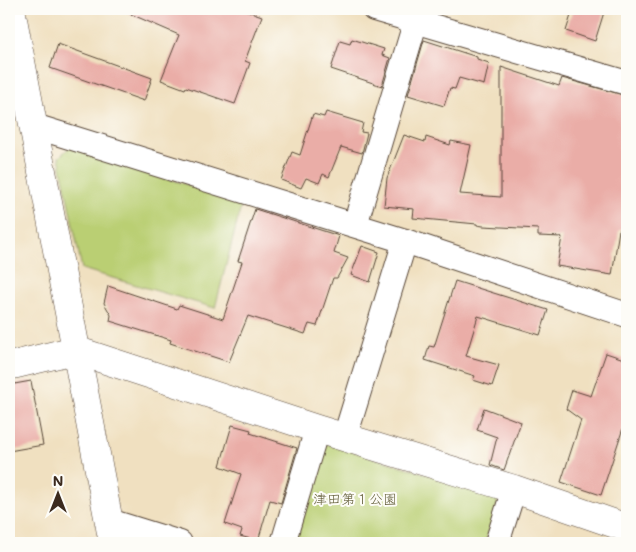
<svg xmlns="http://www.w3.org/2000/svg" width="636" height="552" font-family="Mali,'Klee One',sans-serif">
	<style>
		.green { fill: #bacf73; stroke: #7a7c48 }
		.building { fill: #eaada7 }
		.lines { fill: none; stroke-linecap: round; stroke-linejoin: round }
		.street-casing { stroke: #564536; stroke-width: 26 }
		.secondary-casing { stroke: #564536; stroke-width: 29 }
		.street { stroke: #fff; stroke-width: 24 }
		.secondary { stroke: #fff; stroke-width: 28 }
		.labels { text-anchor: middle; stroke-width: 4; stroke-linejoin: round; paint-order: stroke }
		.park-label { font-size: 14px; fill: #615c38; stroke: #fdfcf7 }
	</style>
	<rect width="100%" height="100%" fill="#fdfcf7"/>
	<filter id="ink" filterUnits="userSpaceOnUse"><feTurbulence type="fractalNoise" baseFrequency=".02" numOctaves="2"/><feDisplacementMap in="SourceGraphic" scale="10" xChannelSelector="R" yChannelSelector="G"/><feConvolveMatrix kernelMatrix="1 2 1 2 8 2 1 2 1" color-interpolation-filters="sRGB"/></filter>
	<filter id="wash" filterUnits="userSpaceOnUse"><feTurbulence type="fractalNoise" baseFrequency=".0096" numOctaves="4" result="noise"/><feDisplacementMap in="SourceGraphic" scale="20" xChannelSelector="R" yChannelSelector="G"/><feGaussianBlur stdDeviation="1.12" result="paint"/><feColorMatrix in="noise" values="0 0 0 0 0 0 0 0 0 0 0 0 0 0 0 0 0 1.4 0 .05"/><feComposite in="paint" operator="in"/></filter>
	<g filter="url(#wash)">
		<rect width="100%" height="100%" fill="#f0e0c0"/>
		<!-- green -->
		<g class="green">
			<path d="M71,146L242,203L215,308L82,269L59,157Z"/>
			<path d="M325,443L500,496L485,543H295Z"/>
		</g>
		<g id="blocks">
			<!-- building -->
			<g class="building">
				<path d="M119,9H242L262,16L245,61L250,63L235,104L186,87L185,89L161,80L179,35Z"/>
				<path d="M573,9H605L595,41L566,31Z"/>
				<path d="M352,39L384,49L382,55L390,58L382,86L331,69L340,41L350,44Z"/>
				<path d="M424,40L477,57V59L489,63L484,85L459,78L455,89L450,88L444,106L408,95Z"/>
				<path d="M58,44L152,78L144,101L50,68Z"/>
				<path d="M501,67L559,86L562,78L627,96V230H619L612,275L557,266L562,237L538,236V229L483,226L477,225V224L413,218L414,209L384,206L387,178L404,135L425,142L426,137L450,145L451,141L471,145L460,194L501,197Z"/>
				<path d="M326,112L363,123L361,132L367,133L362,153L341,147L329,177L323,174L319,183L306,178L301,188L281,180L292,152L300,155L313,114L324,117Z"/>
				<path d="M255,209L339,236L334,253L348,258L337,278H333L317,326L309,324L305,334L248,316L229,362L170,343L171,340L110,321L111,315L104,303L108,286L177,309L179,305L223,319L242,262L238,261Z"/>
				<path d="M362,246L379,252L370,282L351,275Z"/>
				<path d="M455,281L548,310L540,335L478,316L466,356L499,365L492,386L473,380L475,376L425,360L429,346L434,347Z"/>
				<path d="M606,353L627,360V416L601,495L561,482L581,420L566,409L572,390L591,396Z"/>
				<path d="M31,381L43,445L9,451V385Z"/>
				<path d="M484,408L521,422L504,470L490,465L497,437L477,430Z"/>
				<path d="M232,425L251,430L250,433L297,448L281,503L270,500L258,541L240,536L242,530L225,524L241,474L220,466Z"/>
			</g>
		</g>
	</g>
	<g filter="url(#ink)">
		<use href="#blocks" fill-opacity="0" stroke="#564536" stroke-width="1"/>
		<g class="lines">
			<!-- street casing -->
			<g class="street-casing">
				<g id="street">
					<path d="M374,9L627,83"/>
					<path d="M34,126L405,241L627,315"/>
					<path d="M355,225L416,20"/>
					<path d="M345,437L405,241"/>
					<path d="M109,521L180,543"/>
					<path d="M283,543L317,429"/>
					<path d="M497,543L514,489"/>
				</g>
			</g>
			<!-- secondary casing -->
			<g class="secondary-casing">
				<g id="secondary">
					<path d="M11,9L113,543"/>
					<path d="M9,366L75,350L317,429L514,489L627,528"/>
				</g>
			</g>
			<!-- street -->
			<use href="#street" class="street"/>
			<!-- secondary -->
			<use href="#secondary" class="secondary"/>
		</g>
	</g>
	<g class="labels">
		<!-- park labels -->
		<g class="park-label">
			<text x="355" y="504">津田第１公園</text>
		</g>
	</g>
	<!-- margin -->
	<rect width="636" height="552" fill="none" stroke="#fdfcf7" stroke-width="30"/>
	<!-- north arrow -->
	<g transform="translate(58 494)" stroke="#fdfcf7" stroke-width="4" paint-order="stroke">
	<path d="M0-4L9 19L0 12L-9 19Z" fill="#3b2a1e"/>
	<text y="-8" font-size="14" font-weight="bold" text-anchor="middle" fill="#3b2a1e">N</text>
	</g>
</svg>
